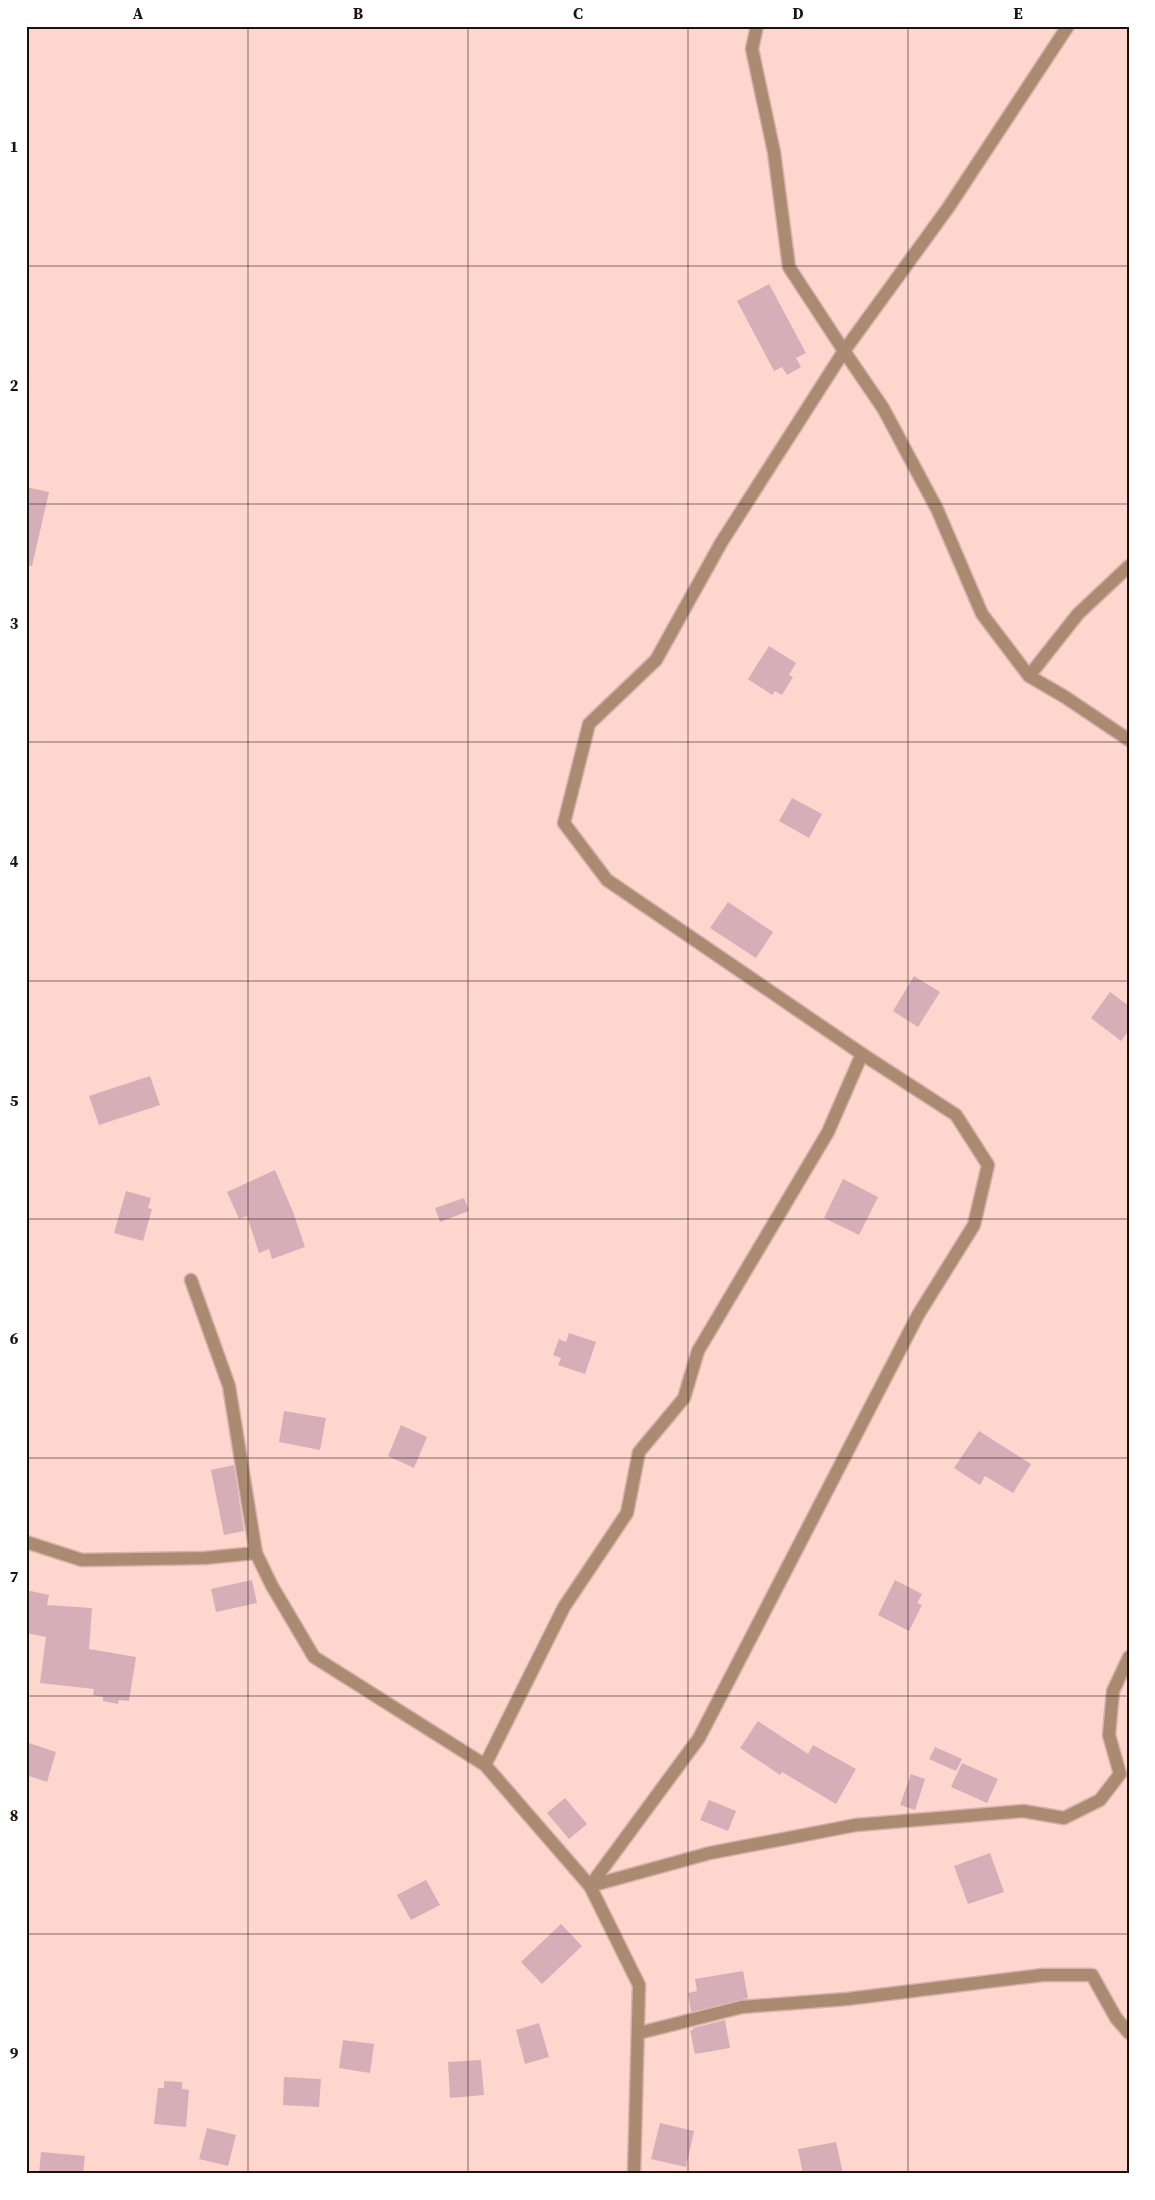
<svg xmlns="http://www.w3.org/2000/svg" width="1155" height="2200" font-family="'Source Serif 4',serif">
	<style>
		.building { fill: #d5aeb8 }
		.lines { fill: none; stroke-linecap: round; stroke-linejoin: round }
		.minor-casing { stroke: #d6b2ab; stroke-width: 15 }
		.minor { stroke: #aa8b72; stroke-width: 12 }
		.grid { fill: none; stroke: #1d100d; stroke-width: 1; stroke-opacity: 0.55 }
		.neatline { fill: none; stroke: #1d100d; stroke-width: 2 }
		.grid-label { font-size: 16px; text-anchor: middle; font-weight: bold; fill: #1d100d }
	</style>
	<rect width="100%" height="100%" fill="#fed6ce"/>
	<!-- building -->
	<g class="building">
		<path d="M769,284L806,353L796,358L801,367L787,375L782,367L774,371L737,301Z"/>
		<path d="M26,487L49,492L32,566L26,565Z"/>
		<path d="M769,646L796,663L789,675L793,677L782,695L775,691L772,695L748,679Z"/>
		<path d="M792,798L822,814L809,838L779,821Z"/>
		<path d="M728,902L773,932L756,958L710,928Z"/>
		<path d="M914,976L940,992L918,1027L893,1011Z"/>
		<path d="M1110,992L1129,1006V1030L1121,1041L1091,1018Z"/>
		<path d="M150,1076L160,1105L99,1125L89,1096Z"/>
		<path d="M275,1170L293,1212L305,1247L272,1259L269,1249L259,1253L247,1216L239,1219L227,1192Z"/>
		<path d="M843,1179L878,1197L859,1235L824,1218Z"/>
		<path d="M126,1191L151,1198L148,1208L152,1209L143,1241L114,1233Z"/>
		<path d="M464,1198L469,1211L440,1222L435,1208Z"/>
		<path d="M569,1333L596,1342L585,1374L558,1365L561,1358L553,1355L559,1339L566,1342Z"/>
		<path d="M284,1411L326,1418L320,1450L279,1442Z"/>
		<path d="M401,1425L427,1437L414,1468L388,1456Z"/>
		<path d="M979,1431L1031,1464L1013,1493L985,1476L980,1485L954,1468Z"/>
		<path d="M234,1465L244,1531L224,1535L211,1470Z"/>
		<path d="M252,1580L257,1603L216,1612L211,1589Z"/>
		<path d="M895,1580L922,1594L917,1603L922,1605L909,1631L878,1615Z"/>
		<path d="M26,1590L49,1595L47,1605L92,1608L89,1649L136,1657L129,1701L119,1700L118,1704L103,1701V1697L93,1695L94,1689L40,1683L46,1637L26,1633Z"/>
		<path d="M758,1721L808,1754L813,1745L856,1769L836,1804L782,1772L780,1775L740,1748Z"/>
		<path d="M26,1742L56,1752L47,1782L26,1775Z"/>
		<path d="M935,1747L962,1759L956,1771L929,1759Z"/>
		<path d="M962,1763L998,1779L987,1803L951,1787Z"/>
		<path d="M911,1774L925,1779L915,1810L900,1805Z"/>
		<path d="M565,1798L587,1824L569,1839L547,1813Z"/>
		<path d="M709,1800L736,1811L728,1831L700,1820Z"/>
		<path d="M990,1853L1004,1892L968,1904L954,1866Z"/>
		<path d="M426,1880L440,1905L411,1920L397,1895Z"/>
		<path d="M561,1924L582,1946L542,1984L521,1962Z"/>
		<path d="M743,1971L748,1998L691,2012L688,1993L697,1991L695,1979Z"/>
		<path d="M725,2020L730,2048L695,2054L690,2030H693V2028Z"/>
		<path d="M539,2023L549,2057L525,2064L516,2030Z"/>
		<path d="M343,2040L374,2044L370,2073L339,2068Z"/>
		<path d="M481,2060L484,2095L450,2098L448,2062Z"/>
		<path d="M284,2077L321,2079L319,2107L283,2105Z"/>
		<path d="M164,2081L182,2082V2089L189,2090L186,2127L154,2124L158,2088H164Z"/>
		<path d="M660,2123L694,2131L686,2167L651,2159Z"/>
		<path d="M207,2128L236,2135L228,2166L199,2159Z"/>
		<path d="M836,2142L843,2174H803L798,2149Z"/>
		<path d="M41,2152L85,2156L83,2174H39Z"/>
	</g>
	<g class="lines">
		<!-- minor casing -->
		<g class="minor-casing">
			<g id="minor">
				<path d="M757,26L752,49L774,152L789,267L844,351L948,208L1068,26"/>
				<path d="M1029,676L1078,614L1129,566"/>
				<path d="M1129,740L1065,697L1029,676L982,614L937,509L883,408L844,351L721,543L656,660L589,724L564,823L607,880L862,1054L956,1115L988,1165L974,1225L918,1315L699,1738L590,1886L710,1853L856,1825L1023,1811L1064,1818L1100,1800L1120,1774L1109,1735L1113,1691L1129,1657"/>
				<path d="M191,1280L229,1386L256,1553"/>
				<path d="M26,1542L82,1560L205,1558L256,1553L272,1586L314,1657L485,1765L590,1886L639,1985L634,2174"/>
				<path d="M485,1765L564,1607L627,1513L639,1452L684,1398L698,1351L828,1132L862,1054"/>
				<path d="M639,2033L742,2007L847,1999L1043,1975H1092L1116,2018L1129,2033"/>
			</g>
		</g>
		<!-- minor -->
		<use href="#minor" class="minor"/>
	</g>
	<!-- grid -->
	<path class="grid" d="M248,26V2174M468,26V2174M688,26V2174M908,26V2174M26,266H1129M26,504H1129M26,742H1129M26,981H1129M26,1219H1129M26,1458H1129M26,1696H1129M26,1934H1129"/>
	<!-- border -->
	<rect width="1155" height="2200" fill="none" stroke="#ffffff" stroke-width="55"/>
	<rect x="28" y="28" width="1100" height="2144" class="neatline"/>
	<g class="grid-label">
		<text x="138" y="19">A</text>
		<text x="358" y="19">B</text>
		<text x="578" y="19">C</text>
		<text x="798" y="19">D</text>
		<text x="1018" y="19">E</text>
		<text x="14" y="152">1</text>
		<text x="14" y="391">2</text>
		<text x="14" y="629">3</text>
		<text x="14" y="867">4</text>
		<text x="14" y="1106">5</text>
		<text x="14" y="1344">6</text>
		<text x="14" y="1582">7</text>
		<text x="14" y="1821">8</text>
		<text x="14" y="2059">9</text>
	</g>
</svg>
